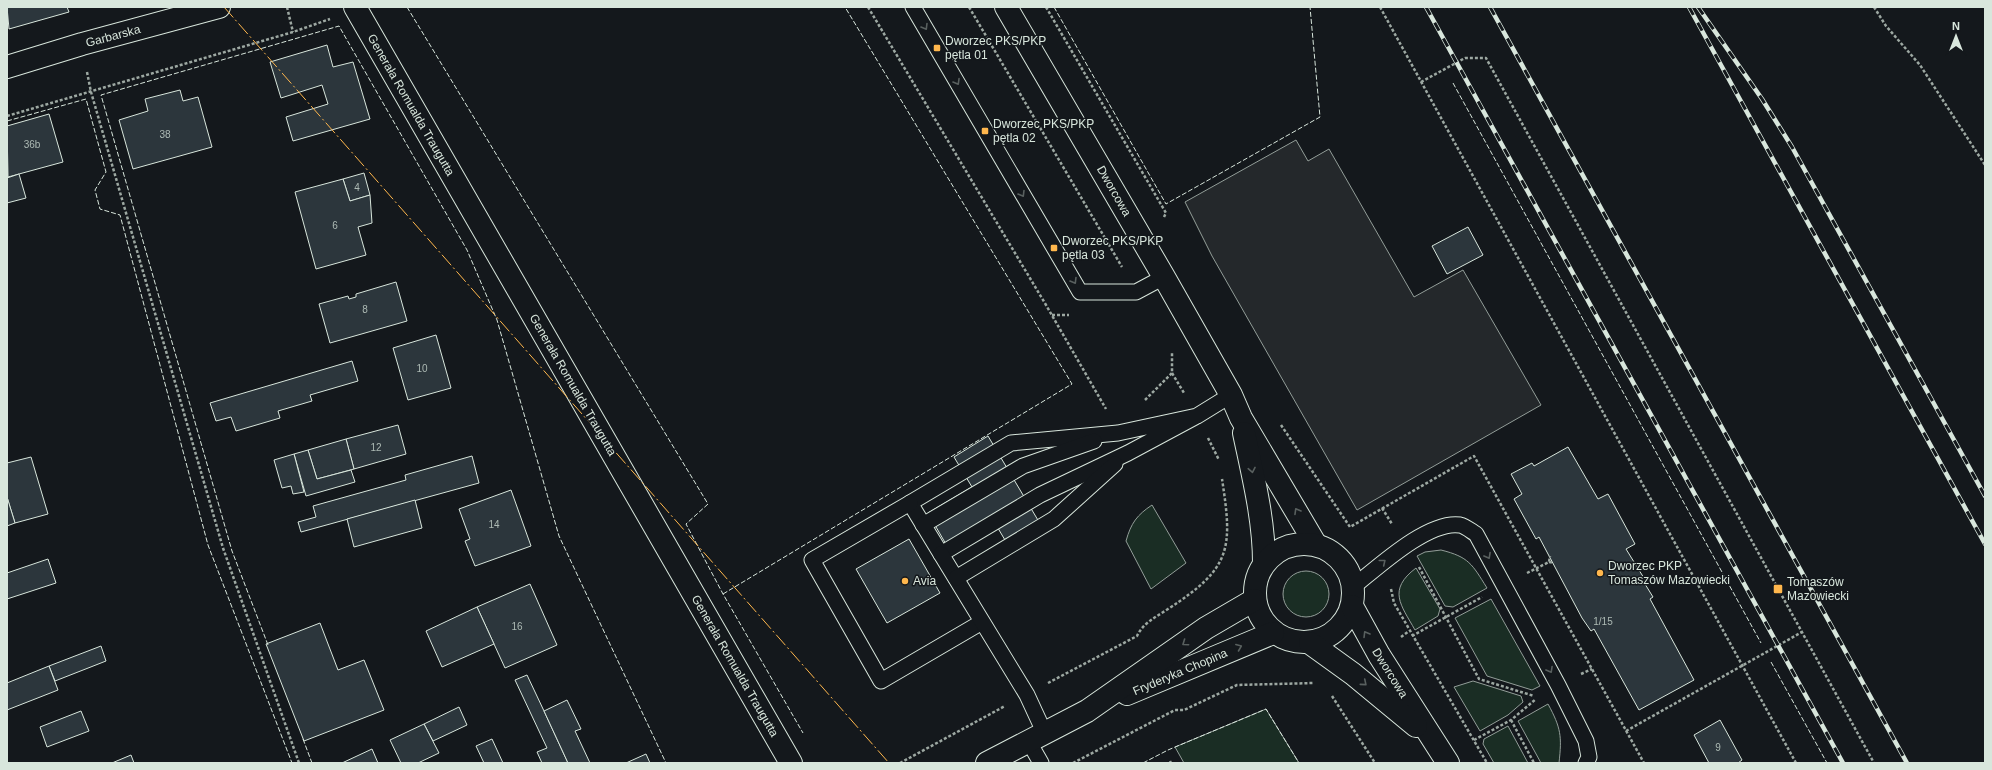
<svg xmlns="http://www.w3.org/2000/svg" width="1992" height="770" font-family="Helvetica,sans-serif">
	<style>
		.green { fill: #1a2d24; stroke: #939e99 }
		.parking { fill: #24282b; stroke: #939e99 }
		.building { fill: #2c363c; stroke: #d8e6dc }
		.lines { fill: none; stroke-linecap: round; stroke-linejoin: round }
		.lane-casing { stroke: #d8e6dc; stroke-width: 17 }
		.street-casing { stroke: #d8e6dc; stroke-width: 24 }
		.secondary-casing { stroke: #d8e6dc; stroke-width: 24 }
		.path { stroke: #9da8a2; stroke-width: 2.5; stroke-dasharray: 3 2; stroke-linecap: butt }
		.lane { stroke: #14181c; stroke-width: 15 }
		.street { stroke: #14181c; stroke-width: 22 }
		.secondary { stroke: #14181c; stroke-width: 22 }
		.rail-casing { stroke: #d8e6dc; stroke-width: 4.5 }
		.rail { stroke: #14181c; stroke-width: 3; stroke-dasharray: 9; stroke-linecap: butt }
		.fence { stroke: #d8e6dc; stroke-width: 1; stroke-dasharray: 5 2; stroke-linecap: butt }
		.power { stroke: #ffb74d; stroke-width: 1; stroke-dasharray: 14 3 2 3; stroke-linecap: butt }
		.oneway { stroke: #59605f }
		.poi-dot { fill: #ffb74d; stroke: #14181c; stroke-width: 1.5 }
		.labels { text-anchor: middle; stroke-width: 3; stroke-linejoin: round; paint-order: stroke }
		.number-label { font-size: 10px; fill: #adbab4 }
		.street-label { font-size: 12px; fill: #d8e6dc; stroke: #14181c }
		.poi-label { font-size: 12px; fill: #d8e6dc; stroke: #14181c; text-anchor: start }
	</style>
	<rect width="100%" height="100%" fill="#14181c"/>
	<!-- green -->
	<g class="green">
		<path d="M1152,505L1186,563L1151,589L1126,541C1131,523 1137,515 1152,505Z"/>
		<path d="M1441,550C1469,557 1472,564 1487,588L1453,607L1445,606L1417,556L1425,552Z"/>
		<path d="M1416,568L1440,609L1438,616L1415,630C1401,605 1387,590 1416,568Z"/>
		<circle cx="1306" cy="594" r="23"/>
		<path d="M1491,599L1540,686L1532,690L1487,676L1455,618Z"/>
		<path d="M1473,681L1521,696L1523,702L1508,715L1480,731L1454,687Z"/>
		<path d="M1548,704C1561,728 1562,736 1559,763H1541L1518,721Z"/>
		<path d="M1266,709L1299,763H1184L1175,747Z"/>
		<path d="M1508,726L1528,763H1494L1483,744L1484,739Z"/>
	</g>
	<!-- parking -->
	<path class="parking" d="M1296,140L1308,161L1329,149L1414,297L1463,270L1541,405L1357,510L1212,256L1185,202Z"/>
	<!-- building -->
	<g class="building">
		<path d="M7,7H67L69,12L9,29Z"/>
		<path d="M327,45L333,67L353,62L370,119L293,141L286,117L328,104L322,85L281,98L270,62Z"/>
		<path d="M180,90L183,101L198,97L212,147L133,169L119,120L148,111L145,99Z"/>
		<path d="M49,114L63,162L8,177L7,126Z"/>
		<path d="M364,173L370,195L350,201L343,179Z"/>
		<path d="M19,174L26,198L7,203V178Z"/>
		<path d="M343,179L350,201L370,195L372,223L358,227L366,255L316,269L295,192Z"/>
		<path d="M1468,227L1483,255L1447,274L1432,246Z"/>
		<path d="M396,282L407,321L330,343L319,304L348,296L349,299L356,297V294Z"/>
		<path d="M436,335L451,388L408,400L393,348Z"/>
		<path d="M352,361L358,381L310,395L312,401L278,411L280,418L236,431L231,417L216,421L210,403Z"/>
		<path d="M398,425L406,454L354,469L346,439Z"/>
		<path d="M988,436L1045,532L1012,552L992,518L947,546L928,513L972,487L954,457Z"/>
		<path d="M346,439L354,469L317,479L308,450Z"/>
		<path d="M1568,447L1598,499L1608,494L1635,544L1626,549L1647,583L1645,584L1653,597L1650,599L1694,680L1639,710L1594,629L1591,631L1582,618L1539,537L1536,539L1514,499L1522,494L1511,474L1532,463L1534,466Z"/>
		<path d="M308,450L317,479L351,470L355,482L306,496L294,454Z"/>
		<path d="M294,454L304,492L293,494L291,486L282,488L274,460Z"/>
		<path d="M472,456L479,483L301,532L298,522L316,517L313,506L406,480L405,475Z"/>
		<path d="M31,457L48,514L15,523L7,497V463Z"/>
		<path d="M511,490L531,546L475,566L465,541L470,539L459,509Z"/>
		<path d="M7,497L15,523L7,526Z"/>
		<path d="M415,500L422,528L354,547L347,519Z"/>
		<path d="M909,539L940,593L887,623L856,569Z"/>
		<path d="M48,559L56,583L7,599V573Z"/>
		<path d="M530,584L557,645L505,668L477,607Z"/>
		<path d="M477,607L494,644L442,667L426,631Z"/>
		<path d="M320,623L338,670L364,660L384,710L304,741L266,644Z"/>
		<path d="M101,646L106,661L55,681L49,666Z"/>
		<path d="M49,666L58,690L7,710V683Z"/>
		<path d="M527,675L544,711L568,763H542L537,752L547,748L515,680Z"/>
		<path d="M567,700L581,729L575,731L590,763H568L544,711Z"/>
		<path d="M459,707L467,725L433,741L424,724Z"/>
		<path d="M81,711L89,731L47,747L40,727Z"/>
		<path d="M1720,720L1742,760L1738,763H1709L1694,735Z"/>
		<path d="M424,724L439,753L418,763H401L390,740Z"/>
		<path d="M492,739L503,763H484L476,746Z"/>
		<path d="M372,749L378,763H342Z"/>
		<path d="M646,754L650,763H626Z"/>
		<path d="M131,755L134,763H112Z"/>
	</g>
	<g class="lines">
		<!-- lane casing -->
		<g class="lane-casing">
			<g id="lane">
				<path d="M913,7L1080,292H1136L1164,277"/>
				<path d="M1197,416L1128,453L1040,495L941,554L910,503L1011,443L1118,433L1197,416L1231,395"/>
				<path d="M910,503L812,560L881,681L982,622"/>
				<path d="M923,525L1023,466L1094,441"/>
				<path d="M941,554L1027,695L1045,734"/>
				<path d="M956,578L1054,519L1115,464"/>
				<path d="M1353,587C1377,568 1428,520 1460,525C1465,526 1471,531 1476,534L1558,685L1586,741L1589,757L1586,763"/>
				<path d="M1029,742L1041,763"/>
			</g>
		</g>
		<!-- street casing -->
		<g class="street-casing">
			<g id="street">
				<path d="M355,7L791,763"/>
				<path d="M1006,7L1164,277L1231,395L1241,418L1316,545"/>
				<path d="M7,67L82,44L219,7"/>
				<path d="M1244,433C1253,476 1264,519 1264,563"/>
			</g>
		</g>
		<!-- secondary casing -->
		<g class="secondary-casing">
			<g id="secondary">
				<circle cx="1304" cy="593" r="49"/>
				<path d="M1352,606L1379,655L1448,763"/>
				<path d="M1310,643L1353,674L1416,726"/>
				<path d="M1127,694L1273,633"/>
				<path d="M987,763L1087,711L1206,628L1254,600"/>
			</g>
		</g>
		<!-- path -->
		<g class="path">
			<path d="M287,7L293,32"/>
			<path d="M868,7L1046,305L1106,409"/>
			<path d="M969,7L1122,267"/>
			<path d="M1046,7L1166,213L1164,217"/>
			<path d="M1380,7L1796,763"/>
			<path d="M1874,7L1886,26L1920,65L1985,165"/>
			<path d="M87,72L91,92L223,548L299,763"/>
			<path d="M1421,82L1465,58H1486L1874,763"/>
			<path d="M7,116L293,32L330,19"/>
			<path d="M1052,315H1069"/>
			<path d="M1172,373L1184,393"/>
			<path d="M1145,400L1172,373V353"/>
			<path d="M1281,425L1350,527L1474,456L1644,763"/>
			<path d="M1208,438L1219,460"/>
			<path d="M1382,508L1392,524"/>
			<path d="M1549,562L1554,563"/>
			<path d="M1419,567L1479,679L1534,696"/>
			<path d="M1527,573L1549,562L1550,556"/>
			<path d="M1391,589L1394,603L1487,763"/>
			<path d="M1412,636L1482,597"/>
			<path d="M1401,637L1409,631"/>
			<path d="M1581,674L1592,669"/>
			<path d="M1048,683L1137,636C1143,623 1156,617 1168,609C1231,568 1233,550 1222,479"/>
			<path d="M1332,696L1375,763"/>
			<path d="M1511,720L1534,763"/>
			<path d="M1626,731L1802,632"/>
			<path d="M1474,740L1511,720L1536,699"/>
			<path d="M1170,761L1171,763"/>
			<path d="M900,763L1005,706"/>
			<path d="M1073,763L1175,710H1184L1237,685L1314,683"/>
		</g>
		<!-- lane -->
		<use href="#lane" class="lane"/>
		<!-- street -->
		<use href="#street" class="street"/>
		<!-- secondary -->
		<use href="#secondary" class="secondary"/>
		<!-- rail casing -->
		<g class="rail-casing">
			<g id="rail">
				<path d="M1426,7L1843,763"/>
				<path d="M1490,7L1907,763"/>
				<path d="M1689,7L1985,544"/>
				<path d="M1698,7L1762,99L1792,147L1985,496"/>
			</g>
		</g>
		<!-- rail -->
		<use href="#rail" class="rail"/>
		<!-- fence -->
		<g class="fence">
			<path d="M407,7L708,504L686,524L723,594L803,733"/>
			<path d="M1054,7L1166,204L1320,117L1310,7"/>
			<path d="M1453,83L1761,643"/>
			<path d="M7,121L86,99L106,172L95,190L100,209L120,215L208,545L292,763"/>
			<path d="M723,594L1072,384L845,7"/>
			<path d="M268,645L232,551L101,95L339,26L467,250L497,320L559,536L666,763"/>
			<path d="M1771,662L1827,763"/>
			<path d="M303,739L312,763"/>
			<path d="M1143,763L1168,750L1266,709L1299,763"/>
		</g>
		<!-- power -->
		<path class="power" d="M224,7L889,763"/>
	</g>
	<!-- one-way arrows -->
	<defs><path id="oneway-chevron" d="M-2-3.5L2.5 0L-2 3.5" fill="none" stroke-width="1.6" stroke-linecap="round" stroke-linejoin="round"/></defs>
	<g class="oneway">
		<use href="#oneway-chevron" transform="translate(925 27) rotate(59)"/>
		<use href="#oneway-chevron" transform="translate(957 82) rotate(60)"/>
		<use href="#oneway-chevron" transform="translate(1022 194) rotate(59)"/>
		<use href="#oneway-chevron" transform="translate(1074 281) rotate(59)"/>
		<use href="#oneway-chevron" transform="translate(1252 470) rotate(79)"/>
		<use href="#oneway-chevron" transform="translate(1297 511) rotate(-120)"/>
		<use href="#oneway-chevron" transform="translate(1488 556) rotate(61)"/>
		<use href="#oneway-chevron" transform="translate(1383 562) rotate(-39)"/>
		<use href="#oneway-chevron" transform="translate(1366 634) rotate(-121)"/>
		<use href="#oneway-chevron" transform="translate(1185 643) rotate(145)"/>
		<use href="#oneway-chevron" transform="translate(1239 647) rotate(-22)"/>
		<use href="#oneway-chevron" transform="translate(1550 670) rotate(61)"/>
		<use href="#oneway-chevron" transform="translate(1364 683) rotate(40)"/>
	</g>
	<!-- markers -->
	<g class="poi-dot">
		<rect x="933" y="44" width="8" height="8" rx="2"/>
		<rect x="981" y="127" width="8" height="8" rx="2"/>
		<rect x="1050" y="244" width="8" height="8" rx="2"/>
		<circle cx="1600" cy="573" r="4"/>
		<circle cx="905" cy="581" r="4"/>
		<rect x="1773" y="584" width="10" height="10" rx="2"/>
	</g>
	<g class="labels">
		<!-- number labels -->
		<g class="number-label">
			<text x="165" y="138">38</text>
			<text x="32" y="148">36b</text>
			<text x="357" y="191">4</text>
			<text x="335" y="229">6</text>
			<text x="365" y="313">8</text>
			<text x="422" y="372">10</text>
			<text x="376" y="451">12</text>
			<text x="494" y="528">14</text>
			<text x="1603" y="625">1/15</text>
			<text x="517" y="630">16</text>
			<text x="1718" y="751">9</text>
		</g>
		<!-- street labels -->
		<g class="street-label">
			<text transform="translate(113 36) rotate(-15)" y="4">Garbarska</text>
			<text transform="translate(411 105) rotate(60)" y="4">Generała Romualda Traugutta</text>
			<text transform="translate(1114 191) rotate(60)" y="4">Dworcowa</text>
			<text transform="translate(573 385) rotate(60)" y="4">Generała Romualda Traugutta</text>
			<text transform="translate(735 666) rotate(60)" y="4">Generała Romualda Traugutta</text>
			<text transform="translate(1180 672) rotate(-23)" y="4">Fryderyka Chopina</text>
			<text transform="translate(1390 673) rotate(58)" y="4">Dworcowa</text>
		</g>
		<!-- poi labels -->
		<g class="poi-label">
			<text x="945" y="45">Dworzec PKS/PKP<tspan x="945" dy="14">pętla 01</tspan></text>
			<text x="993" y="128">Dworzec PKS/PKP<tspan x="993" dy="14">pętla 02</tspan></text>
			<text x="1062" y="245">Dworzec PKS/PKP<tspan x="1062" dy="14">pętla 03</tspan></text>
			<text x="1608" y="570">Dworzec PKP<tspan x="1608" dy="14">Tomaszów Mazowiecki</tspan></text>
			<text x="913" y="585">Avia</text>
			<text x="1787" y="586">Tomaszów<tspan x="1787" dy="14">Mazowiecki</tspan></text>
		</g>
	</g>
	<!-- border -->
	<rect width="1992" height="770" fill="none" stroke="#d8e6dc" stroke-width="16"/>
	<!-- north arrow -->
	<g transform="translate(1956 36)" stroke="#14181c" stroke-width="3" paint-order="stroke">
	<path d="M0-3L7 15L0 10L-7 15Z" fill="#d8e6dc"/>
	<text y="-6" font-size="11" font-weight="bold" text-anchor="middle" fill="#d8e6dc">N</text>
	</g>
</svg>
